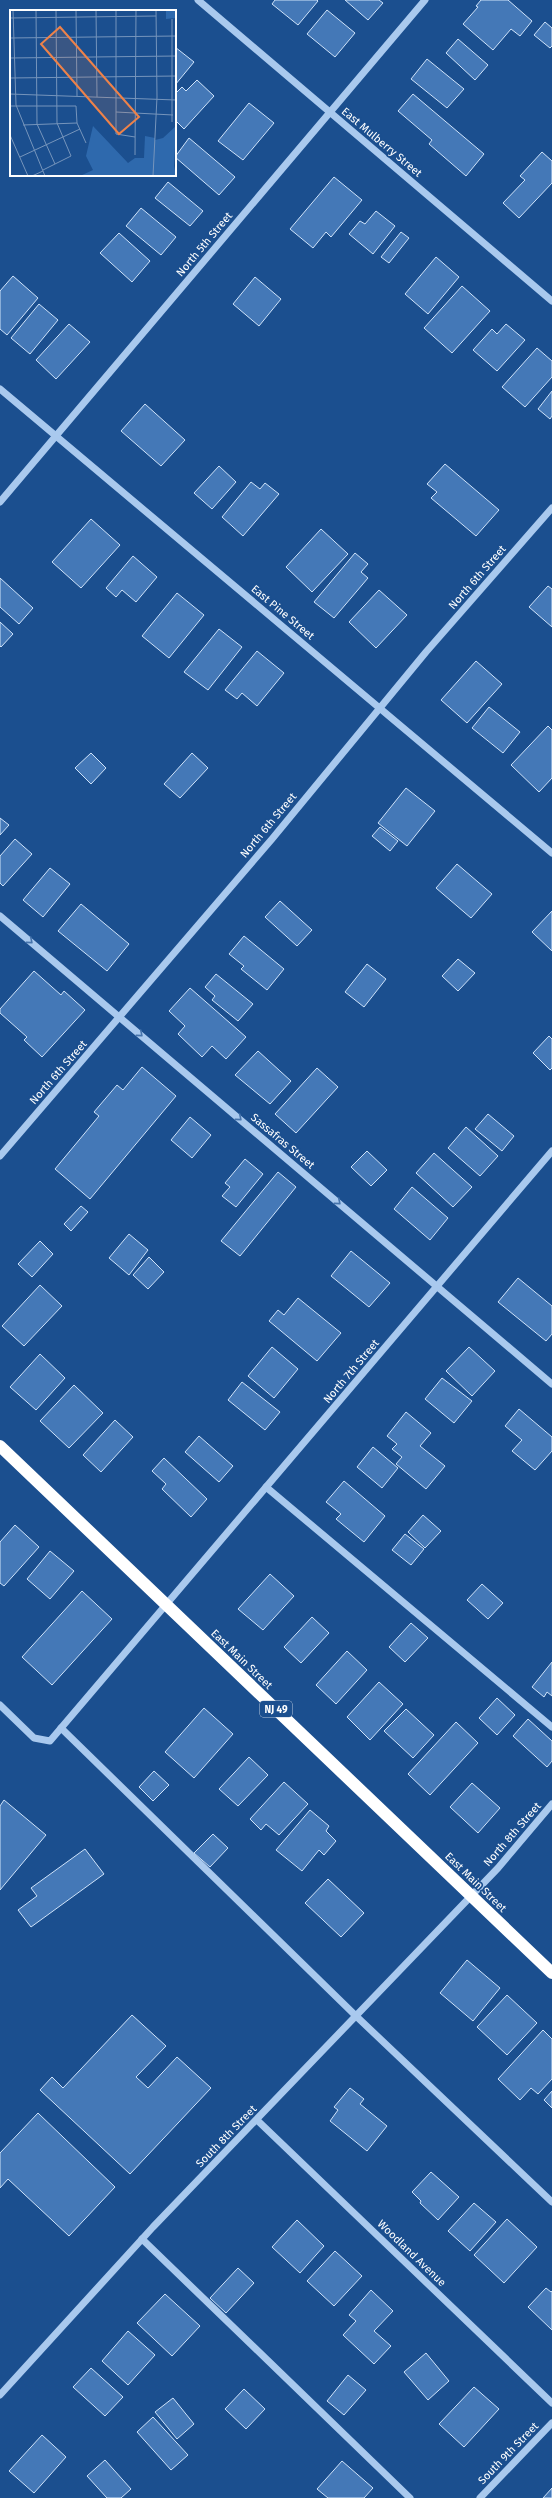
<svg xmlns="http://www.w3.org/2000/svg" width="552" height="2498" font-family="'Fira Sans',sans-serif">
	<style>
		.building { fill: #4478b7; stroke: #cfe3fa }
		.lines { fill: none; stroke-linecap: round; stroke-linejoin: round }
		.minor { stroke: #a9c9ee; stroke-width: 7 }
		.highway { stroke: #fff; stroke-width: 12 }
		.oneway { stroke: #4674ac }
		.labels { text-anchor: middle; stroke-width: 3.5; stroke-linejoin: round; paint-order: stroke }
		.shield { fill: #1b4f8f; stroke: #bbcadd; stroke-width: 1 }
		.shield-label { font-size: 10px; font-weight: bold; fill: #fff }
		.street-label { font-size: 11px; fill: #fff; stroke: #1b4f8f }
		.inset-road { fill: none; stroke: #7695bc; stroke-width: 1 }
		.view { fill: #ee8249; fill-opacity: 0.15; stroke: #ee8249; stroke-width: 2 }
		.inset-edge { fill: none; stroke: #fff; stroke-width: 2 }
	</style>
	<rect width="100%" height="100%" fill="#1b4f8f"/>
	<!-- building -->
	<g class="building">
		<path d="M275,0H317L318,1L298,25L272,4Z"/>
		<path d="M345,0H379L383,3L368,20Z"/>
		<path d="M481,0H508L532,21L520,36L511,29L493,50L463,24L478,7L476,6Z"/>
		<path d="M327,10L355,33L335,57L307,34Z"/>
		<path d="M545,22L552,28V46L550,48L534,35Z"/>
		<path d="M458,39L488,65L475,80L446,53Z"/>
		<path d="M175,47L194,62L175,85Z"/>
		<path d="M427,59L464,89L447,108L411,79Z"/>
		<path d="M197,80L214,96L184,129L175,120V94L182,87L186,91Z"/>
		<path d="M413,94L484,154L466,176L429,144L432,140L398,111Z"/>
		<path d="M249,103L274,123L243,160L218,141Z"/>
		<path d="M189,138L235,177L219,195L175,157Z"/>
		<path d="M542,152L552,161V183L519,218L503,203L525,180L520,176Z"/>
		<path d="M334,177L362,200L331,237L326,232L313,248L290,229Z"/>
		<path d="M168,182L203,211L190,226L155,198Z"/>
		<path d="M141,208L176,237L161,255L126,226Z"/>
		<path d="M376,211L395,226L373,254L349,234L360,221L365,224Z"/>
		<path d="M401,232L409,238L389,263L381,257Z"/>
		<path d="M119,233L150,261L132,282L100,253Z"/>
		<path d="M436,257L459,277L428,314L405,294Z"/>
		<path d="M13,276L38,298L7,335L0,329V291Z"/>
		<path d="M255,277L281,299L259,326L233,304Z"/>
		<path d="M462,286L490,311L452,353L424,328Z"/>
		<path d="M39,304L58,320L30,354L11,338Z"/>
		<path d="M69,324L90,342L56,379L36,360Z"/>
		<path d="M506,324L525,340L497,371L473,350L492,329L497,334Z"/>
		<path d="M537,348L552,361V377L525,407L502,387Z"/>
		<path d="M552,391V416L550,419L538,409Z"/>
		<path d="M145,404L185,440L161,466L121,431Z"/>
		<path d="M445,464L499,510L476,536L431,498L437,492L427,484Z"/>
		<path d="M219,466L236,482L212,509L194,493Z"/>
		<path d="M251,482L260,489L265,483L279,494L243,536L222,517Z"/>
		<path d="M91,519L120,545L81,588L52,562Z"/>
		<path d="M321,529L348,554L312,592L286,567Z"/>
		<path d="M355,553L368,564L361,572L368,578L334,618L314,602Z"/>
		<path d="M133,556L157,577L136,602L122,590L116,597L106,588Z"/>
		<path d="M0,578L33,608L19,624L0,607Z"/>
		<path d="M548,586L552,589V627L529,607Z"/>
		<path d="M379,590L407,615L376,648L349,622Z"/>
		<path d="M177,593L204,615L169,658L142,636Z"/>
		<path d="M0,622L13,634L1,647L0,646Z"/>
		<path d="M219,629L242,647L208,690L184,672Z"/>
		<path d="M257,651L284,673L257,706L242,693L237,699L225,690Z"/>
		<path d="M476,661L502,684L467,723L441,700Z"/>
		<path d="M489,707L520,732L503,753L472,728Z"/>
		<path d="M548,726L552,730V778L539,792L511,765Z"/>
		<path d="M91,753L106,768L91,784L75,768Z"/>
		<path d="M192,753L208,768L180,798L164,784Z"/>
		<path d="M406,788L435,811L407,846L378,823Z"/>
		<path d="M0,818L9,825L0,835Z"/>
		<path d="M380,827L398,841L390,851L372,836Z"/>
		<path d="M15,839L32,854L3,886L0,883V856Z"/>
		<path d="M457,864L492,894L471,918L436,888Z"/>
		<path d="M50,868L70,884L43,917L23,900Z"/>
		<path d="M280,901L312,930L297,946L265,917Z"/>
		<path d="M81,904L129,944L107,971L58,931Z"/>
		<path d="M552,911V951L532,932Z"/>
		<path d="M244,936L284,969L267,990L241,969L244,966L229,954Z"/>
		<path d="M458,959L475,973L458,991L442,976Z"/>
		<path d="M367,964L386,979L364,1007L345,992Z"/>
		<path d="M34,971L61,995L64,991L85,1010L42,1057L24,1040L27,1037L0,1013V1009Z"/>
		<path d="M216,974L253,1004L238,1021L212,1000L215,996L205,987Z"/>
		<path d="M190,988L246,1037L226,1059L212,1046L202,1057L178,1034L185,1026L169,1011Z"/>
		<path d="M549,1036L552,1039V1068L550,1070L533,1053Z"/>
		<path d="M258,1051L291,1081L270,1104L235,1075Z"/>
		<path d="M142,1067L176,1096L90,1199L55,1169L99,1116L94,1112L117,1085L123,1090Z"/>
		<path d="M317,1068L338,1087L296,1133L275,1114Z"/>
		<path d="M488,1114L514,1136L502,1151L475,1129Z"/>
		<path d="M190,1117L211,1135L192,1158L171,1140Z"/>
		<path d="M466,1127L498,1156L480,1176L448,1148Z"/>
		<path d="M367,1151L387,1170L371,1186L351,1167Z"/>
		<path d="M434,1153L472,1187L453,1207L416,1173Z"/>
		<path d="M245,1159L263,1174L236,1207L222,1196L230,1187L225,1183Z"/>
		<path d="M278,1172L296,1187L240,1256L221,1241Z"/>
		<path d="M412,1187L448,1218L430,1240L394,1209Z"/>
		<path d="M81,1206L88,1212L71,1231L64,1224Z"/>
		<path d="M129,1234L148,1250L129,1275L109,1258Z"/>
		<path d="M40,1241L53,1254L32,1277L18,1264Z"/>
		<path d="M351,1251L390,1283L369,1307L331,1276Z"/>
		<path d="M149,1257L164,1272L148,1289L133,1275Z"/>
		<path d="M518,1278L552,1306V1334L546,1341L498,1302Z"/>
		<path d="M40,1285L62,1306L24,1346L2,1326Z"/>
		<path d="M298,1298L341,1333L317,1361L269,1321L278,1310L284,1315Z"/>
		<path d="M272,1347L298,1369L274,1398L248,1376Z"/>
		<path d="M469,1347L495,1371L472,1396L446,1371Z"/>
		<path d="M40,1354L65,1378L36,1410L10,1387Z"/>
		<path d="M442,1378L472,1401L454,1423L425,1399Z"/>
		<path d="M242,1382L280,1412L265,1430L228,1400Z"/>
		<path d="M74,1385L103,1413L69,1448L40,1421Z"/>
		<path d="M519,1409L552,1437V1451L535,1470L512,1451L522,1440L505,1426Z"/>
		<path d="M406,1412L431,1433L420,1446L445,1466L426,1489L396,1464L402,1457L392,1449L397,1444L387,1436Z"/>
		<path d="M115,1420L133,1437L101,1472L83,1455Z"/>
		<path d="M199,1436L233,1466L219,1482L185,1452Z"/>
		<path d="M373,1447L398,1468L382,1488L357,1467Z"/>
		<path d="M164,1458L207,1499L191,1517L162,1489L166,1484L152,1471Z"/>
		<path d="M344,1481L385,1516L364,1542L336,1519L341,1514L326,1502Z"/>
		<path d="M423,1515L441,1531L425,1548L408,1532Z"/>
		<path d="M15,1525L39,1547L4,1586L0,1583V1542Z"/>
		<path d="M405,1534L424,1549L411,1565L392,1550Z"/>
		<path d="M50,1551L74,1571L50,1599L27,1579Z"/>
		<path d="M270,1574L294,1596L263,1630L238,1609Z"/>
		<path d="M482,1584L503,1603L488,1619L467,1600Z"/>
		<path d="M82,1591L112,1619L52,1685L22,1657Z"/>
		<path d="M312,1617L329,1633L301,1663L284,1647Z"/>
		<path d="M411,1623L428,1638L405,1662L389,1647Z"/>
		<path d="M347,1651L367,1670L336,1704L316,1685Z"/>
		<path d="M552,1662V1696L547,1692L544,1697L532,1687Z"/>
		<path d="M379,1682L403,1704L370,1740L347,1717Z"/>
		<path d="M497,1698L515,1715L497,1735L479,1718Z"/>
		<path d="M204,1708L233,1734L194,1778L165,1752Z"/>
		<path d="M406,1709L434,1735L413,1758L384,1731Z"/>
		<path d="M528,1719L552,1741V1761L547,1767L513,1736Z"/>
		<path d="M456,1722L478,1743L430,1795L408,1774Z"/>
		<path d="M249,1757L268,1775L238,1806L219,1789Z"/>
		<path d="M154,1771L169,1785L153,1801L139,1787Z"/>
		<path d="M284,1782L308,1804L279,1835L266,1824L261,1830L250,1819Z"/>
		<path d="M472,1783L500,1808L478,1833L450,1807Z"/>
		<path d="M4,1800L46,1835L0,1890V1806Z"/>
		<path d="M310,1810L329,1826L326,1831L336,1841L324,1855L319,1850L302,1871L276,1850Z"/>
		<path d="M213,1834L228,1848L210,1867L194,1853Z"/>
		<path d="M85,1849L104,1874L31,1927L18,1910L37,1896L31,1888Z"/>
		<path d="M328,1879L364,1913L341,1937L305,1903Z"/>
		<path d="M467,1960L500,1988L473,2021L440,1993Z"/>
		<path d="M507,1995L537,2023L507,2055L477,2027Z"/>
		<path d="M132,2015L166,2046L136,2077L148,2088L177,2057L211,2088L130,2174L40,2090L52,2077L63,2088Z"/>
		<path d="M543,2030L552,2039V2079L538,2094L531,2088L520,2100L498,2079Z"/>
		<path d="M350,2088L364,2099L360,2104L387,2126L367,2151L330,2121L338,2110L334,2107Z"/>
		<path d="M552,2091V2108L544,2100Z"/>
		<path d="M38,2113L115,2187L69,2236L8,2179L0,2188V2153Z"/>
		<path d="M431,2172L459,2197L438,2220L420,2203L421,2201L412,2192Z"/>
		<path d="M474,2203L496,2222L470,2251L448,2231Z"/>
		<path d="M507,2219L537,2247L504,2283L474,2255Z"/>
		<path d="M297,2220L324,2246L300,2273L272,2247Z"/>
		<path d="M335,2251L362,2276L334,2306L307,2281Z"/>
		<path d="M238,2268L254,2283L226,2313L210,2298Z"/>
		<path d="M546,2288L551,2292L552,2291V2330L528,2307Z"/>
		<path d="M371,2290L393,2311L374,2331L391,2346L374,2364L343,2335L356,2321L349,2315Z"/>
		<path d="M165,2294L200,2326L172,2356L137,2323Z"/>
		<path d="M128,2331L155,2355L128,2385L102,2361Z"/>
		<path d="M426,2353L449,2381L428,2400L404,2372Z"/>
		<path d="M91,2368L123,2397L105,2416L73,2387Z"/>
		<path d="M348,2375L366,2390L344,2415L327,2401Z"/>
		<path d="M474,2387L499,2409L464,2447L439,2424Z"/>
		<path d="M244,2389L265,2409L246,2429L225,2409Z"/>
		<path d="M173,2398L194,2424L177,2439L155,2412Z"/>
		<path d="M153,2417L188,2455L171,2470L137,2432Z"/>
		<path d="M42,2435L66,2457L34,2493L9,2471Z"/>
		<path d="M105,2460L131,2489L121,2498H107L87,2476Z"/>
		<path d="M342,2461L373,2488L364,2498H328L317,2489Z"/>
		<path d="M552,2488V2498H543Z"/>
	</g>
	<g class="lines">
		<!-- minor -->
		<g class="minor">
			<path d="M198,0L552,301"/>
			<path d="M0,389L552,853"/>
			<path d="M0,502L425,0"/>
			<path d="M0,916L552,1384"/>
			<path d="M0,1156L272,839L426,652L552,508"/>
			<path d="M266,1487L552,1727"/>
			<path d="M0,1705L34,1738L50,1741L552,1151"/>
			<path d="M61,1728L356,2016L552,2202"/>
			<path d="M257,2120L552,2403"/>
			<path d="M142,2239L410,2498"/>
			<path d="M0,2395L153,2227L498,1868L552,1804"/>
			<path d="M480,2498L552,2423"/>
		</g>
		<!-- highway -->
		<path class="highway" d="M0,1446L552,1973"/>
	</g>
	<!-- one-way arrows -->
	<defs><path id="oneway-chevron" d="M-2-3.5L2.5 0L-2 3.5" fill="none" stroke-width="1.6" stroke-linecap="round" stroke-linejoin="round"/></defs>
	<g class="oneway">
		<use href="#oneway-chevron" transform="translate(30 941) rotate(40)"/>
		<use href="#oneway-chevron" transform="translate(140 1034) rotate(40)"/>
		<use href="#oneway-chevron" transform="translate(239 1118) rotate(40)"/>
		<use href="#oneway-chevron" transform="translate(338 1202) rotate(40)"/>
	</g>
	<g class="labels">
		<!-- shield labels -->
		<rect class="shield" x="260" y="1701" width="32" height="16" rx="3"/>
		<g class="shield-label">
			<text x="276" y="1713">NJ 49</text>
		</g>
		<!-- street labels -->
		<g class="street-label">
			<text transform="translate(382 142) rotate(40)" y="4">East Mulberry Street</text>
			<text transform="translate(204 244) rotate(-50)" y="4">North 5th Street</text>
			<text transform="translate(477 577) rotate(-49)" y="4">North 6th Street</text>
			<text transform="translate(283 612) rotate(40)" y="4">East Pine Street</text>
			<text transform="translate(268 825) rotate(-50)" y="4">North 6th Street</text>
			<text transform="translate(58 1072) rotate(-49)" y="4">North 6th Street</text>
			<text transform="translate(283 1141) rotate(40)" y="4">Sassafras Street</text>
			<text transform="translate(351 1371) rotate(-50)" y="4">North 7th Street</text>
			<text transform="translate(242 1659) rotate(44)" y="4">East Main Street</text>
			<text transform="translate(512 1834) rotate(-49)" y="4">North 8th Street</text>
			<text transform="translate(476 1882) rotate(44)" y="4">East Main Street</text>
			<text transform="translate(226 2136) rotate(-46)" y="4">South 8th Street</text>
			<text transform="translate(412 2253) rotate(44)" y="4">Woodland Avenue</text>
			<text transform="translate(508 2453) rotate(-46)" y="4">South 9th Street</text>
		</g>
	</g>
	<!-- overview -->
	<g transform="translate(10 10)">
		<rect width="166" height="166" fill="#1b4f8f"/>
		<path d="M156,0H166V8L156,9ZM83,116L118,153L125,148H134L135,126L145,128V130L153,128L166,116L164,156L166,165L70,166L83,160L76,146Z" fill="#2e69ad"/>
		<path class="inset-road" d="M3,0L6,95L35,166M26,0L27,114L45,154M66,0L67,86M86,0L87,87M106,0V124L125,127M0,8L146,6M162,9V112M0,28L166,26M0,48L166,46M0,68L166,66M0,84L166,90M0,96H66L67,113L76,133M106,102L163,105M13,115L67,113M0,125L18,166M125,145L126,0M10,147L70,119M33,160L61,146L47,113L46,0M22,166L33,161M143,166L147,87L146,0"/>
		<path class="view" d="M50,17L129,107L109,124L31,34Z"/>
		<rect width="166" height="166" class="inset-edge"/>
	</g>
</svg>
